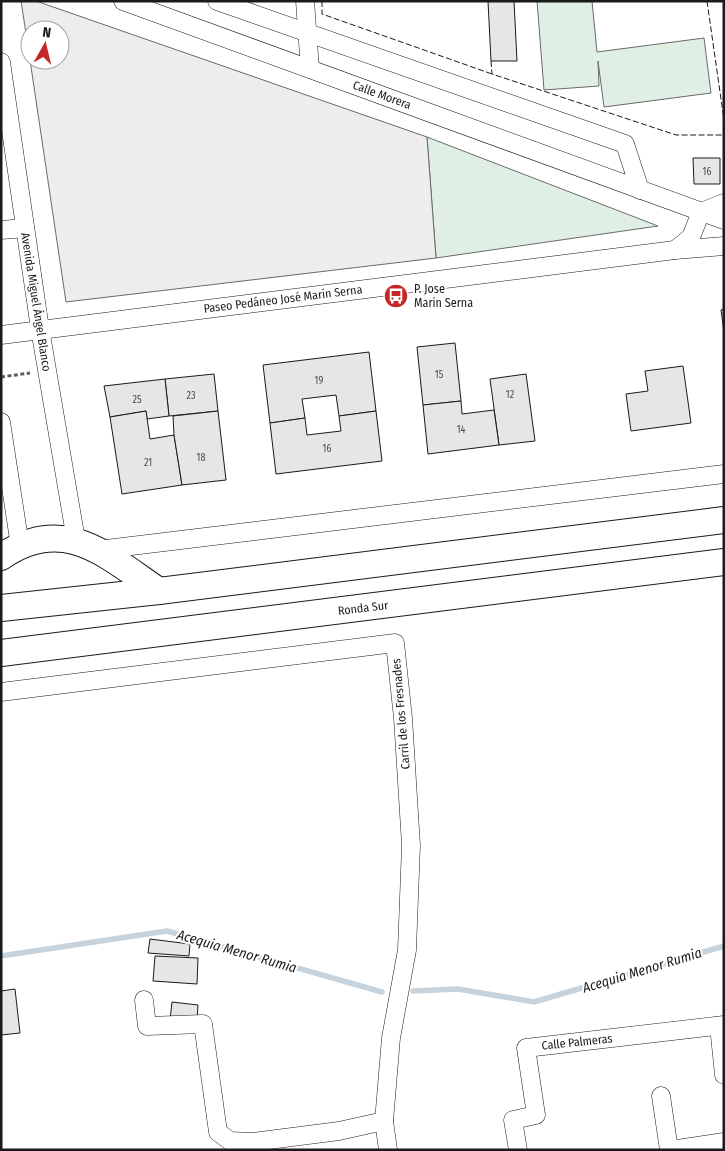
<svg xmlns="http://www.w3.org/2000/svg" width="725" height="1151" font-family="'Fira Sans Condensed',sans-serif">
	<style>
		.park { fill: #e0efe3; stroke: #6a6a6a }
		.parking { fill: #ededed; stroke: #6a6a6a }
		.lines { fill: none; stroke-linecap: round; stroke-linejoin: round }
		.stream { stroke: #c6d2dc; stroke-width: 5.5 }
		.building { fill: #e6e6e6; stroke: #1a1a1a }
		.minor-casing { stroke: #1a1a1a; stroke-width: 19 }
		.primary-casing { stroke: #1a1a1a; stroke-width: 28 }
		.path { stroke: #5f5f5f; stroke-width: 3; stroke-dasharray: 4 2.5; stroke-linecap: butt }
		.minor { stroke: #fff; stroke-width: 18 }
		.primary { stroke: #fff; stroke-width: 26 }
		.fence { stroke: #1a1a1a; stroke-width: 1; stroke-dasharray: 6 2.5; stroke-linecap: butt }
		.labels { text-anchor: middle; stroke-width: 4; stroke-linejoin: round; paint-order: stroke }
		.number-label { font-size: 10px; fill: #4d4d4d }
		.street-label { font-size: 12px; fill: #1a1a1a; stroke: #fff }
		.poi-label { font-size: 12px; fill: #1a1a1a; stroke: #fff; text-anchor: start }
		.water-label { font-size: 14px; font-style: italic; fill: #1a1a1a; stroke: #fff }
	</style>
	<rect width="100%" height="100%" fill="#fff"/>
	<!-- park -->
	<g class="park">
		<path d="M537,1H592L597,52L704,38L711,93L604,107L598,61L599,86L544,90Z"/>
		<path d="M427,137L658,226L436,258Z"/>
	</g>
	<!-- parking -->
	<path class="parking" d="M21,1H36L427,137L436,258L66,302L30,60H60V30H30V59Z"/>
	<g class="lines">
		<!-- stream -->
		<g class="stream">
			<path d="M1,956L167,931L382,992"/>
			<path d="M413,991L458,989L534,1002L724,946"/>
		</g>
	</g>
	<!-- building -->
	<g class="building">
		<path d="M488,1H514L517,61H491Z"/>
		<path d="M693,158H720V184H694Z"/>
		<path d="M724,309V332L721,310Z"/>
		<path d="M455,343L461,401L423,405L417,347Z"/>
		<path d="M369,352L376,411L339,416L336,395L302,399L305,418L270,423L263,365Z"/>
		<path d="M683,366L691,423L631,431L626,394L648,391L645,371Z"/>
		<path d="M214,374L218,411L169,416L165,379Z"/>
		<path d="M526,374L535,441L499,445L490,379Z"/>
		<path d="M165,379L169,416L147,419L146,411L110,417L104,386Z"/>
		<path d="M461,401L462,414L494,410L499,445L428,454L423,405Z"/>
		<path d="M146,411L150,439L174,435L182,485L122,494L110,417Z"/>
		<path d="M218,411L226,480L182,485L174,435L173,416Z"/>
		<path d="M376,411L382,461L276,474L270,423L305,418L307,435L341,431L339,416Z"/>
		<path d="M150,939L190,944L189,956L148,953Z"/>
		<path d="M155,956L198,958L197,984L153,981Z"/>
		<path d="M15,989L20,1033L1,1035V991Z"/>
		<path d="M172,1002L198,1005L197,1020H170Z"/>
	</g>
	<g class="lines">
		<!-- minor casing -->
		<g class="minor-casing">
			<g id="minor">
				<path d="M123,1L724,220"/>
				<path d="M217,1L625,144L640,190"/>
				<path d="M305,1L310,69"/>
				<path d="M1,62L40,329L76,540"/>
				<path d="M701,212L724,203"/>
				<path d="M1,230L25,228"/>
				<path d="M675,250L691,237L701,212"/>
				<path d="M1,335L675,250L724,246"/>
				<path d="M1,422L20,546"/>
				<path d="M98,550L724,474"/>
				<path d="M1,692L395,643L403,718L411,845L407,950L391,1038L384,1121L388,1150"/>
				<path d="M144,1000L147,1026L203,1024L218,1132L230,1141L253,1142L339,1131L384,1121"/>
				<path d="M719,1026L724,1075"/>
				<path d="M661,1096L669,1150"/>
				<path d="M518,1150L513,1120L536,1115L526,1048L724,1025"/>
				<path d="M671,1150L724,1142"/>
			</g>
		</g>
		<!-- primary casing -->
		<g class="primary-casing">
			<g id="primary">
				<path d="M1,557C64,513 107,556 159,591"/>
				<path d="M1,608L159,591L724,520"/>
				<path d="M1,653L724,562"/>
			</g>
		</g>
		<!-- path -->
		<path class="path" d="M1,377L30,373"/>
		<!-- minor -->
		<use href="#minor" class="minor"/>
		<!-- primary -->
		<use href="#primary" class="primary"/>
		<!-- fence -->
		<g class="fence">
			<path d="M322,1V14L492,74"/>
			<path d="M707,1L724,120"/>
			<path d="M491,61L492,74L676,135H724"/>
		</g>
	</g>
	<!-- icons -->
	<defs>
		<g id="bus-disc" transform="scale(1.25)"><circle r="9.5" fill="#c62828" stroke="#fff"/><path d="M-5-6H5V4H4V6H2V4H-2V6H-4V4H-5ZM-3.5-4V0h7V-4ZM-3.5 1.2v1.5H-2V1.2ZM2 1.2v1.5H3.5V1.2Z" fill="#fff"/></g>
	</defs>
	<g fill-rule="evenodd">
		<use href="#bus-disc" x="396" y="296"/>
	</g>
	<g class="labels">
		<!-- number labels -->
		<g class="number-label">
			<text x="707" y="175">16</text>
			<text x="439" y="378">15</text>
			<text x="319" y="384">19</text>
			<text x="510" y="398">12</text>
			<text x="191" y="399">23</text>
			<text x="137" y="403">25</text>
			<text x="461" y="433">14</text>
			<text x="327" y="452">16</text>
			<text x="201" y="461">18</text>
			<text x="148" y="466">21</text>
		</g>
		<!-- street labels -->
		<g class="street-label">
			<text transform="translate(382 95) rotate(20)" y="4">Calle Morera</text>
			<text transform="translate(283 299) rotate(-7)" y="4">Paseo Pedáneo José Marín Serna</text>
			<text transform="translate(36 302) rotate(81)" y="4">Avenida Miguel Ángel Blanco</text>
			<text transform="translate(363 608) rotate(-7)" y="4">Ronda Sur</text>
			<text transform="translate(401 714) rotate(-95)" y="4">Carril de los Fresnades</text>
			<text transform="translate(577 1042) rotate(-6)" y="4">Calle Palmeras</text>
		</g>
		<!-- poi labels -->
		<g class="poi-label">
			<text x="414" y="293">P. Jose<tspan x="414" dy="14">Marin Serna</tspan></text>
		</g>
		<!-- water labels -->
		<g class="water-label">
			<text transform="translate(237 951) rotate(16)" y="5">Acequia Menor Rumia</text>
			<text transform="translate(642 970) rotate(-17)" y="5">Acequia Menor Rumia</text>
		</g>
	</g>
	<!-- border -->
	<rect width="725" height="1151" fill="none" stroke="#1a1a1a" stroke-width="5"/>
	<!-- north arrow -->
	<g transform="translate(45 45) rotate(8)"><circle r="24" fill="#ffffff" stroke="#a3a3a3"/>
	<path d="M0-4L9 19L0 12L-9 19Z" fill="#c62828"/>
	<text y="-8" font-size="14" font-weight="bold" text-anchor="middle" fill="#1a1a1a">N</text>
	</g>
</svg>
